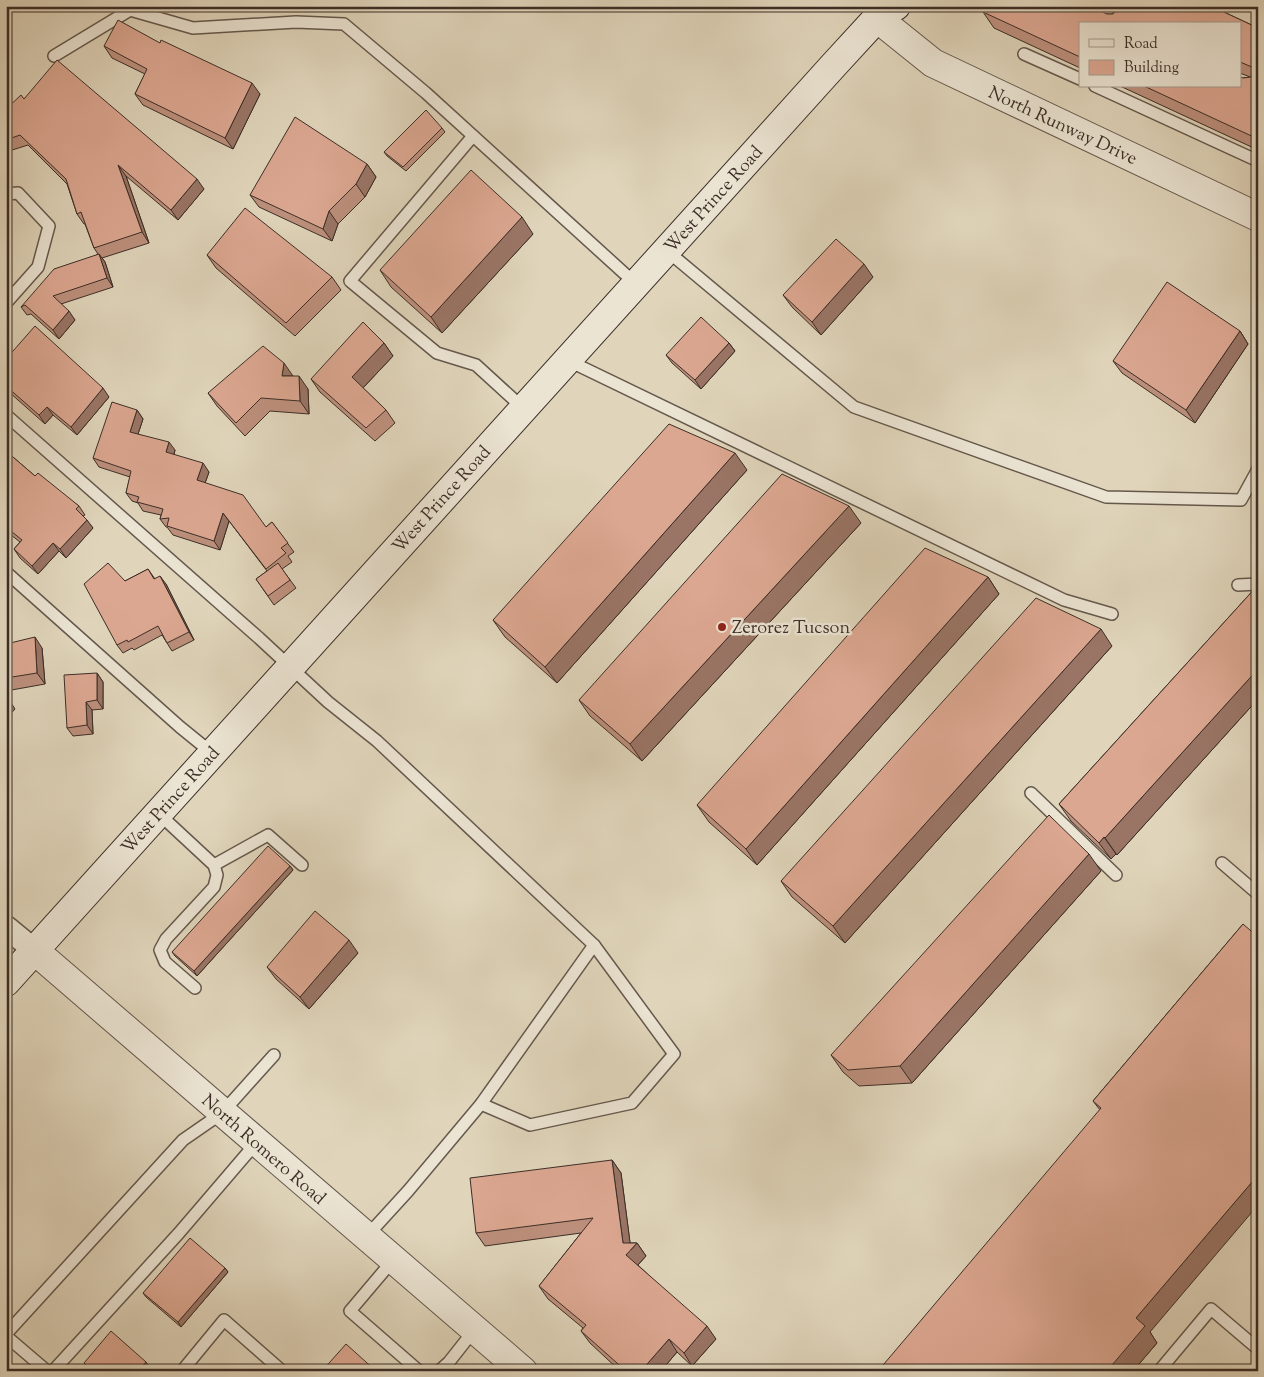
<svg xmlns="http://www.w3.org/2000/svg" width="1264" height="1377" font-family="'Sorts Mill Goudy',serif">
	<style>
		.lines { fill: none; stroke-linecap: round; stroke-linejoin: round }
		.service-casing { stroke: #65584c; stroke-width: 14 }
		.minor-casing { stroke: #65584c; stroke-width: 25 }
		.tertiary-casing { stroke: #65584c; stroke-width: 30 }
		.secondary-casing { stroke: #3c2e27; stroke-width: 30 }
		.service { stroke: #ebe4d3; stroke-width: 11 }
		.minor { stroke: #ebe4d3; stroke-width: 22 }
		.tertiary { stroke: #ebe4d3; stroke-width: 28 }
		.secondary { stroke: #ebe4d3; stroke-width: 28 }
		.wall { fill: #bd907d; stroke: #3c2e27 }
		.shaded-wall { fill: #9a7566; stroke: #3c2e27 }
		.building { fill: #dca791; stroke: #3c2e27 }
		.poi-dot { fill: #8f2418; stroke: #ebe4d3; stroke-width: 2 }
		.labels { text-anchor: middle; stroke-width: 5; stroke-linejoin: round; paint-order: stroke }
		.street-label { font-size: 18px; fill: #3c2e27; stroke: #ebe4d3 }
		.poi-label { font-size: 18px; fill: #3c2e27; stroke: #ebe4d3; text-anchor: start }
	</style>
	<rect width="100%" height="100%" fill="#e0d5bb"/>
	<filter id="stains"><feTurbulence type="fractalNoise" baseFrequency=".004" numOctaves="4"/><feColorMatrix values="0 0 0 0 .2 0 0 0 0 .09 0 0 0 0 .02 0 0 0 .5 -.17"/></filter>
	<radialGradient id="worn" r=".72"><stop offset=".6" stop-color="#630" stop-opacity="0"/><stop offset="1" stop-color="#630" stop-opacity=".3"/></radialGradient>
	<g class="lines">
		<!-- service casing -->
		<g class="service-casing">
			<g id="service">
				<path d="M1024,54L1080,79"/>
				<path d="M54,56L130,10L193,28L296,22L344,24L426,93L636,284"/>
				<path d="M1095,86L1258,161"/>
				<path d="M473,136L350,281L437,353L476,365L523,408"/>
				<path d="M6,194L18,193L49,226L38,267L6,303"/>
				<path d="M666,250L854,407L1106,497L1241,500L1258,469"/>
				<path d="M567,360L1064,600L1112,614"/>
				<path d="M6,415L259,638L328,702L377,741L594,945L481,1104L408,1191L366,1237"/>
				<path d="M6,572L180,727L212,753"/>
				<path d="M1238,585L1258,584"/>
				<path d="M1031,793L1116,875"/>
				<path d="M158,813L214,865L217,875L214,887L166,939L160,950L165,962L195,988"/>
				<path d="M1222,863L1258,894"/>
				<path d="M214,865L268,835L302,865"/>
				<path d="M481,1104L530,1125L632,1103L674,1054L594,945"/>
				<path d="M394,1259L350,1311L419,1371"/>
				<path d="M6,1334L183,1140L222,1113L274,1055"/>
				<path d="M6,1336L47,1371"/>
				<path d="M53,1371L179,1233L256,1143"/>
				<path d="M182,1371L224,1320L282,1371"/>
				<path d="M439,1371L449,1362L475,1329"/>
				<path d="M1159,1371L1211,1309L1258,1349"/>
			</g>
		</g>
		<!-- minor casing -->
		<g class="minor-casing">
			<path id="minor" d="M6,927L34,950"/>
		</g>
		<!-- tertiary casing -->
		<g class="tertiary-casing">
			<g id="tertiary">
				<path d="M877,18L933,63L1258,217"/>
				<path d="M34,950L523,1371"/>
			</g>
		</g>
		<!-- secondary casing -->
		<g class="secondary-casing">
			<path id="secondary" d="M6,982L832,67L877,18L896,6"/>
		</g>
		<!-- service -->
		<use href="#service" class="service"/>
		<!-- minor -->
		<use href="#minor" class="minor"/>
		<!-- tertiary -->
		<use href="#tertiary" class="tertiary"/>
		<!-- secondary -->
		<use href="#secondary" class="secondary"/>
	</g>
	<!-- wall -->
	<g class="wall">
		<path d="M1100,6H1211L1258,28V150L1120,86H1240L1243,78L1250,77L1240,73V24H1080V68L994,28L983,12L1107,14H1113L1114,13Z"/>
		<path d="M104,46L260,94L233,149L143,105L135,94L145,74L112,58Z"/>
		<path d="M24,99L204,189L178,220L126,176L149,243L102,258L105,262L113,287L61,304L75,320L59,339L31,314L27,315L21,307L98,254L94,248L85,224H84L77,214L67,184L28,145L6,152V109Z"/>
		<path d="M442,128L445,132L406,171L387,156L384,152Z"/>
		<path d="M367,164L376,177L365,197L338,224L332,241L259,207L250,195Z"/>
		<path d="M533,234L442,333L391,287L380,270Z"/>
		<path d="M207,255L332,277L341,290L295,336L216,268Z"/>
		<path d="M873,277L821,335L792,307L783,295Z"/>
		<path d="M1240,331L1248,344L1195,423L1122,373L1113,361Z"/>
		<path d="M384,343L393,356L363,388L386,410L395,423L375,441L320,392L311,379Z"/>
		<path d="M729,343L735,351L701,389L672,363L666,355Z"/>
		<path d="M6,359L109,397L77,435L53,415L45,424L9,392L7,394H6Z"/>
		<path d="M293,376L308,389L309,414L270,411L245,436L217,406L208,393Z"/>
		<path d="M137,410L143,419L138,434L175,450L174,455L209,472L205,483L266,527L272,522L294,552L288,556L292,562L282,569L296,588L274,605L256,579L267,571L229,521L220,550L173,535L167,527H166L160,519L161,515L143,511L138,503L132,501L126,493L130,477L99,467L93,458Z"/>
		<path d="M6,451L35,476L79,506L85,515L83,516L93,528L66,558L59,551L38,574L20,558L14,549L20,542L6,531Z"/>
		<path d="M747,470L557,683L505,637L493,620Z"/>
		<path d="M861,523L642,761L590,716L579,700Z"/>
		<path d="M148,569L155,579L166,584L194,640L172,651L162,635L134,650L132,648L123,653L117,645L125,581Z"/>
		<path d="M988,577L999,594L757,865L709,822L697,805Z"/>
		<path d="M1258,585V699L1117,855L1116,854L1111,859L1071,821L1059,804Z"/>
		<path d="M6,644L42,648L45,684L6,691Z"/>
		<path d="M1112,646L845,943L792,897L781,881Z"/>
		<path d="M97,673L103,682V709L92,710L93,734L73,736L67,728Z"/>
		<path d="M290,866L293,870L197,976L175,956L172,952Z"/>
		<path d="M1101,871L912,1083L859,1086L843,1072L831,1055Z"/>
		<path d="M1243,924L1150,1332L1157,1343L1133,1371L1100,1110L1093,1101Z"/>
		<path d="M358,953L309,1009L276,979L267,967Z"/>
		<path d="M612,1160L621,1173L630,1243H637L646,1256L638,1265L716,1339L692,1366L677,1352L661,1371H620L590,1343L581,1331L583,1328L548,1299L539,1286L581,1233L485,1246L476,1233Z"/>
		<path d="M225,1268L228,1272L181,1327L146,1297L143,1293Z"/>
	</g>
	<!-- shaded-wall -->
	<g class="shaded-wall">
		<path d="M252,83L260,94L233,149L225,138Z"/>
		<path d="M367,164L376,177L365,197L356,184Z"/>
		<path d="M118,165L126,176L149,243L142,232Z"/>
		<path d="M197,179L204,189L178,220L171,210Z"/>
		<path d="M329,211L338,224L332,241L323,229Z"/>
		<path d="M522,217L533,234L442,333L431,317Z"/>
		<path d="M6,242L9,268L6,264Z"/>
		<path d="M99,254L105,262L113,287L107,278Z"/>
		<path d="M864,264L873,277L821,335L812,322Z"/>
		<path d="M69,311L75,320L59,339L53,330Z"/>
		<path d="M1240,331L1248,344L1195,423L1186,410Z"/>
		<path d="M384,343L393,356L361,390L352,377Z"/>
		<path d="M729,343L735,351L701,389L695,380Z"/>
		<path d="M284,363L293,376H282Z"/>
		<path d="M299,376L308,389L309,414L300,401Z"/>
		<path d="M6,387L9,392L7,394H6Z"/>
		<path d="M103,388L109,397L77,435L71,427Z"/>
		<path d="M47,407L53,415L45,424L39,415Z"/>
		<path d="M137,410L143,419L136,440L130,432Z"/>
		<path d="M169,442L175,450L172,461L166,452Z"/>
		<path d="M735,453L747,470L557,683L545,667Z"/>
		<path d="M203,463L209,472L203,489L197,480Z"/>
		<path d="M849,506L861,523L642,761L630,744Z"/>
		<path d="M223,513L229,521L220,550L214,541Z"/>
		<path d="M87,520L93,528L66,558L60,549Z"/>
		<path d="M53,543L59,551L38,574L32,566Z"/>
		<path d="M160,576L166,584L194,640L189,632Z"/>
		<path d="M988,577L999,594L757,865L746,849Z"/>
		<path d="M1101,629L1112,646L845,943L833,926Z"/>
		<path d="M35,637L42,648L45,684L37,673Z"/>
		<path d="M1258,669V699L1117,855L1105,838Z"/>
		<path d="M97,673L103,682V709L97,700Z"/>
		<path d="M8,698L15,709L6,719V700Z"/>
		<path d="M86,702L92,710L93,734L87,725Z"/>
		<path d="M1104,837L1116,854L1111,859L1099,843Z"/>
		<path d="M1089,854L1101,871L912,1083L900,1066Z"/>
		<path d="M290,866L293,870L197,976L194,971Z"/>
		<path d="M349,940L358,953L309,1009L300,997Z"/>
		<path d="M1258,1105V1120L1252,1112Z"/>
		<path d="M612,1160L621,1173L631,1250L637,1243L646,1256L635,1268L626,1255L623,1243Z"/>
		<path d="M1258,1175V1205L1150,1332L1157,1343L1133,1371H1107L1136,1318Z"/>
		<path d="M225,1268L228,1272L181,1327L178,1322Z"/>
		<path d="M707,1326L716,1339L692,1366L684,1353Z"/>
		<path d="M669,1339L677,1352L661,1371H641Z"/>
		<path d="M146,1362L149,1366L145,1371H138Z"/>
	</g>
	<!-- building -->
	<g class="building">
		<path d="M985,6H1090L1107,14H1113L1116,11L1117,6H1211L1258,28V139L1144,86H1240V77L1243,78L1251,77L1254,71L1252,67L1240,62V24H1080V57L983,12Z"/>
		<path d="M118,20L160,43L161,40L252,83L225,138L135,94L147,69L104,46Z"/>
		<path d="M57,60L197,179L171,210L118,165L142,232L94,248L81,212L77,214L66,179L20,135L6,140V109L21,95L24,99Z"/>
		<path d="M426,110L442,128L403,167L384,152Z"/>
		<path d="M295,117L367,164L356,184L329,211L323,229L250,195Z"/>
		<path d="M471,170L522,217L431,317L380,270Z"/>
		<path d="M245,208L332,277L286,323L207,255Z"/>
		<path d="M836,239L864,264L812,322L783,295Z"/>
		<path d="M99,254L107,278L53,296L69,311L53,330L25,305L21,307L54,269Z"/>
		<path d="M1167,282L1240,331L1186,410L1113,361Z"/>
		<path d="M701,317L729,343L695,380L666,355Z"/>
		<path d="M363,322L384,343L352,377L386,410L366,428L311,379Z"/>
		<path d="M35,326L103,388L71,427L47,407L39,415L6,386V359Z"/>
		<path d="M263,346L284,363L282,376H299L300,401L261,398L236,423L208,393Z"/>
		<path d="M112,402L137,410L130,432L169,442L166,452L203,463L197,480L243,495L266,527L272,522L288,543L281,548L286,553L266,569L223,513L214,541L167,526L169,518L160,519L163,509L137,502L139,497L126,493L131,471L93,458Z"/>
		<path d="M669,424L735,453L545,667L493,620Z"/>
		<path d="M6,451L35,476L38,473L79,506L76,509L87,520L60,549L53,543L32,566L14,549L22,540L6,527Z"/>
		<path d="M782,474L849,506L630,744L579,700Z"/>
		<path d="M925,548L988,577L746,849L697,805Z"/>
		<path d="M108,563L125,581L148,569L154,579L160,576L189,632L167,643L158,626L128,642L127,640L117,645L84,584Z"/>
		<path d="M278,563L290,580L268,596L256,579Z"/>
		<path d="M1258,585V669L1105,838L1104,837L1099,843L1059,804Z"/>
		<path d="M1036,598L1101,629L833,926L781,881Z"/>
		<path d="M35,637L37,673L6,678V644Z"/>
		<path d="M97,673V700L86,702L87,725L67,728L64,675Z"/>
		<path d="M1049,815L1089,854L900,1066L848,1070L831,1055Z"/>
		<path d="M268,846L290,866L194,971L172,952Z"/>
		<path d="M315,911L349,940L300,997L267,967Z"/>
		<path d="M1243,924L1258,937V1105L1252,1112L1258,1117V1175L1136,1318L1145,1326L1107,1371H878L1101,1108L1093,1101Z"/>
		<path d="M612,1160L623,1243H637L626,1255L707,1326L684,1353L669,1339L641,1371H626L581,1331L586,1325L539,1286L593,1218L476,1233L470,1178Z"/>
		<path d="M190,1238L225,1268L178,1322L143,1293Z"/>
		<path d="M111,1331L146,1362L138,1371H92L84,1363Z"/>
		<path d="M346,1344L376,1371H322Z"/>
		<path d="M6,1365L13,1371H6Z"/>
	</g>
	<!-- markers -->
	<circle class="poi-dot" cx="722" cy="627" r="5"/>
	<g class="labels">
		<!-- street labels -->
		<g class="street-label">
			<text transform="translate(1063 125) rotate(25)" y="6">North Runway Drive</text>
			<text transform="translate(713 199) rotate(-48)" y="6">West Prince Road</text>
			<text transform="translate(441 499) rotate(-48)" y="6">West Prince Road</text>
			<text transform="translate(170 800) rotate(-48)" y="6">West Prince Road</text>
			<text transform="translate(264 1149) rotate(41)" y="6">North Romero Road</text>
		</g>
		<!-- poi labels -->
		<g class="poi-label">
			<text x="732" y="633">Zerorez Tucson</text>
		</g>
	</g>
	<!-- margin -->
	<rect width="1264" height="1377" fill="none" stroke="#e0d5bb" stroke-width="25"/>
	<rect x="8" y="8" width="1249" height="1362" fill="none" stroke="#3c2e27" stroke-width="2.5"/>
	<rect x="12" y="12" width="1239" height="1352" fill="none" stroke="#3c2e27"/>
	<!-- legend -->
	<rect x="1079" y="22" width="162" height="65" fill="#ebe4d3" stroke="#a59b8e"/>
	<rect x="1089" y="39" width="25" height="8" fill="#ebe4d3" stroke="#a59b8e"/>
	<text x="1124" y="48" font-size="15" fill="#3c2e27">Road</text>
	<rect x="1089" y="60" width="25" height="15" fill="#dca791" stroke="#a59b8e"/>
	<text x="1124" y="72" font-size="15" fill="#3c2e27">Building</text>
	<rect width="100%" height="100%" filter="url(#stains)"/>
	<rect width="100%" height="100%" fill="url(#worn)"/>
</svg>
